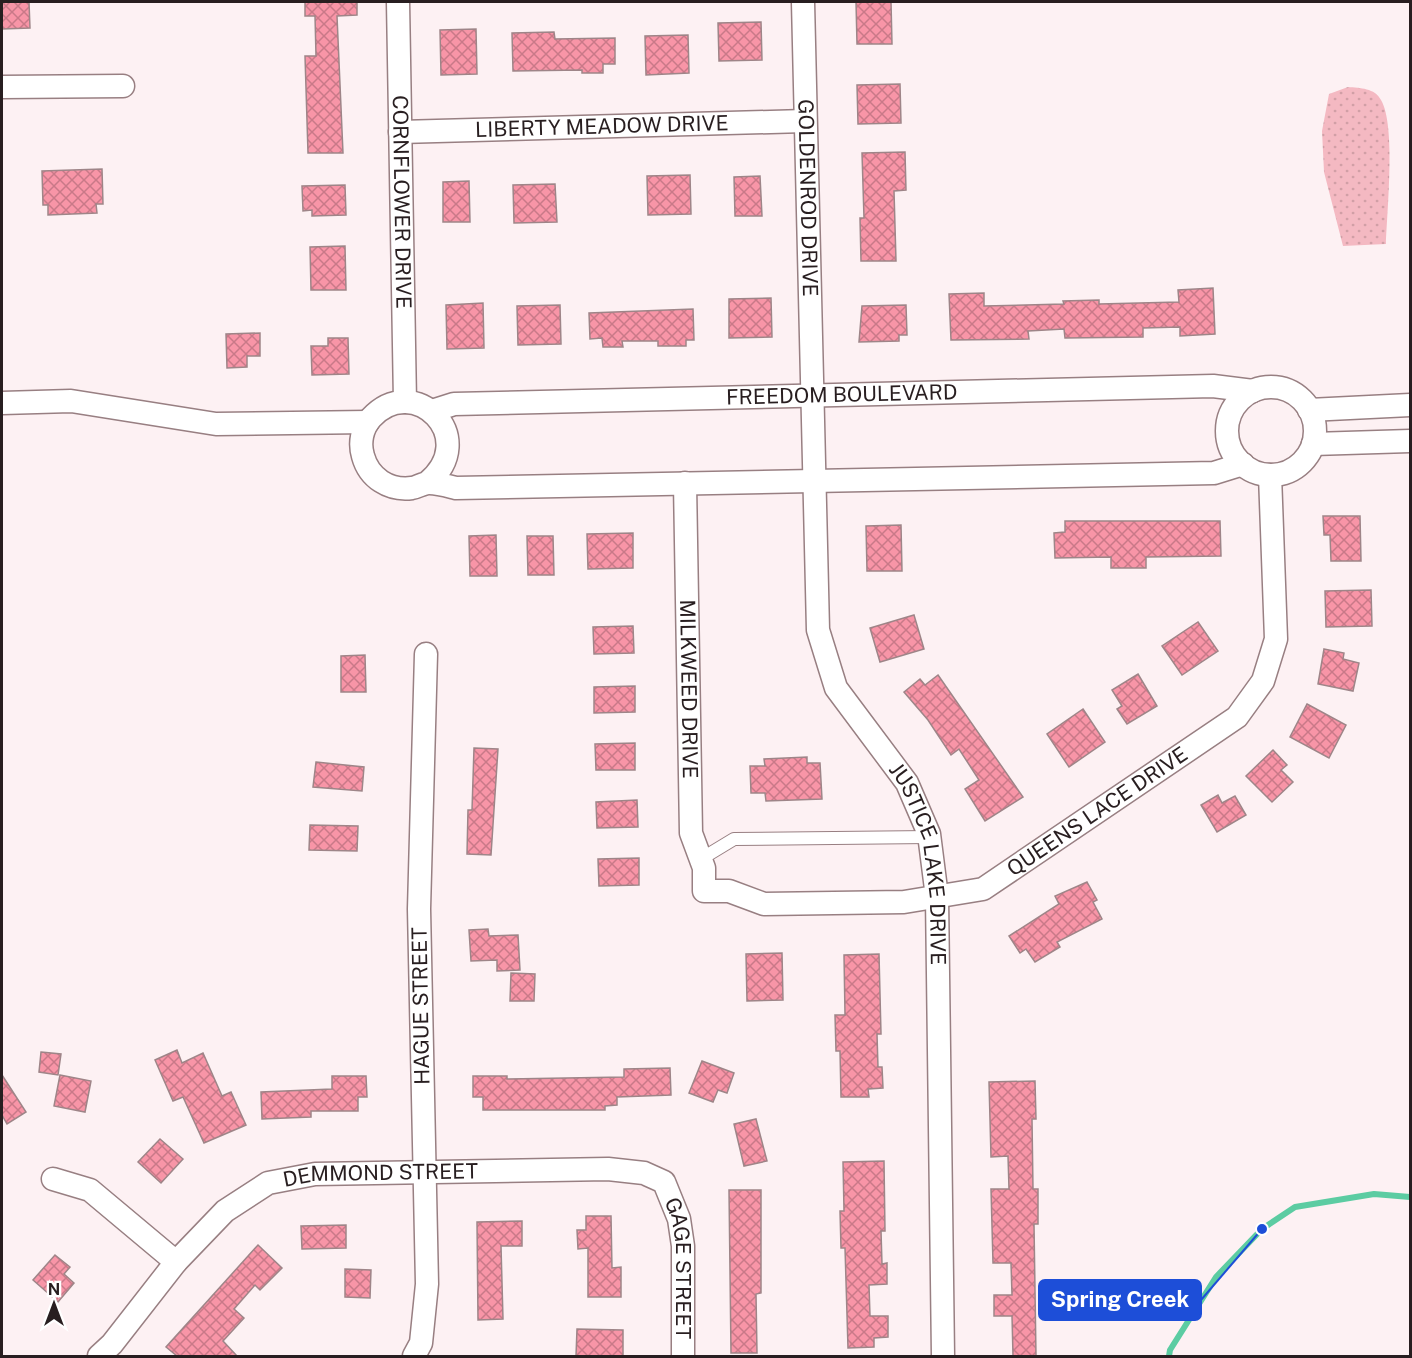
<svg xmlns="http://www.w3.org/2000/svg" width="1412" height="1358" font-family="'Public Sans',sans-serif">
	<style>
		.grass { fill: url(#grass-dots) }
		.lines { fill: none; stroke-linecap: round; stroke-linejoin: round }
		.stream { stroke: #5ccca2; stroke-width: 6 }
		.building { fill: url(#building-cross-hatch); stroke: #9e8588; stroke-width: 1.5 }
		.lane-casing { stroke: #987f82; stroke-width: 14 }
		.street-casing { stroke: #987f82; stroke-width: 25 }
		.lane { stroke: #fff; stroke-width: 12 }
		.street { stroke: #fff; stroke-width: 22 }
		.labels { text-anchor: middle; stroke-width: 4.5; stroke-linejoin: round; paint-order: stroke }
		.street-label { font-size: 21px; fill: #281e20; stroke: #fff }
		.leader { fill: none; stroke: #1d4ed8; stroke-width: 2 }
		.callout-dot { fill: #1d4ed8; stroke: #fff; stroke-width: 2 }
		.callout { fill: #1d4ed8; stroke: #1d4ed8; stroke-width: 2 }
		.callout-label { font-size: 22px; text-anchor: middle; font-weight: bold; fill: #fff }
	</style>
	<defs>
		<pattern id="grass-dots" width="8" height="8" patternUnits="userSpaceOnUse" patternTransform="scale(1.5)"><rect width="8" height="8" fill="#f4b9c2"/><path d="M2 2h.1M6 6h.1" fill="none" stroke="#d19fa6" stroke-width="1.8" stroke-linecap="round"/></pattern>
		<pattern id="building-cross-hatch" width="8" height="8" patternUnits="userSpaceOnUse" patternTransform="scale(1.5)"><rect width="8" height="8" fill="#f895a7"/><path d="M0 0l8 8M0 8l8-8" fill="none" stroke="#c97988"/></pattern>
	</defs>
	<rect width="100%" height="100%" fill="#fdf1f3"/>
	<!-- grass -->
	<path class="grass" d="M1348,87C1360,88 1375,88 1381,100C1396,125 1387,212 1386,244L1343,246L1324,172L1322,131L1329,94Z"/>
	<g class="lines">
		<!-- stream -->
		<path class="stream" d="M1169,1356L1170,1350L1216,1277L1262,1229L1295,1207L1374,1194L1410,1197"/>
	</g>
	<!-- building -->
	<g class="building">
		<path d="M2,2H29L30,28L2,29Z"/>
		<path d="M305,2H357V15L337,16L343,153H308L305,56H316L315,16H305Z"/>
		<path d="M856,2H891L892,44H857Z"/>
		<path d="M761,22L762,60L719,61L718,23Z"/>
		<path d="M476,29L477,74L441,75L440,30Z"/>
		<path d="M554,32L555,39L615,38V64H603V73H582V70L513,71L512,33Z"/>
		<path d="M688,35L689,73L646,75L645,36Z"/>
		<path d="M900,84L901,123L858,124L857,85Z"/>
		<path d="M905,152L906,190L894,191L896,261H861L860,218H864L862,153Z"/>
		<path d="M102,169L103,204H96L97,213L48,215V205H43L42,171Z"/>
		<path d="M690,175L691,214L648,215L647,176Z"/>
		<path d="M760,176L762,216H735L734,177Z"/>
		<path d="M469,181L470,222H443V182Z"/>
		<path d="M555,184L557,222L514,223L513,185Z"/>
		<path d="M345,185L346,215L312,216V210L303,211L302,186Z"/>
		<path d="M345,246L346,290H311L310,247Z"/>
		<path d="M1213,288L1215,334L1180,336V327L1143,328V337L1065,338L1064,329L1028,331L1029,339L951,340L949,294L984,293V306L1064,304L1063,301L1099,300V304L1179,302L1178,290Z"/>
		<path d="M771,298L772,337L729,338V299Z"/>
		<path d="M483,303L484,348L447,349L446,305Z"/>
		<path d="M560,305L561,344L518,345L517,306Z"/>
		<path d="M906,305L907,335H899V341L859,342L862,306Z"/>
		<path d="M693,309L694,340H686V346H658V341H622L623,347H603L602,338L590,339L589,313Z"/>
		<path d="M260,333V356H247V367L227,368L226,334Z"/>
		<path d="M328,338H348L349,374L312,375L311,346H328Z"/>
		<path d="M1323,516H1360L1361,561H1331L1330,535H1324Z"/>
		<path d="M1065,521H1220L1221,556L1146,557V568H1111V557L1055,558L1054,533L1065,532Z"/>
		<path d="M901,525L902,571H867L866,526Z"/>
		<path d="M633,533V568L588,569L587,534Z"/>
		<path d="M496,535L497,576H470L469,536Z"/>
		<path d="M527,536H553L554,575H528Z"/>
		<path d="M1371,590L1372,626L1326,627L1325,591Z"/>
		<path d="M914,615L924,649L880,662L870,628Z"/>
		<path d="M1198,622L1218,651L1182,675L1162,646Z"/>
		<path d="M633,626L634,653L594,654L593,627Z"/>
		<path d="M1324,649L1344,653L1343,659L1359,663L1353,691L1318,684Z"/>
		<path d="M365,655L366,692H341V656Z"/>
		<path d="M1138,674L1157,706L1127,724L1117,709L1122,706L1112,690Z"/>
		<path d="M938,675L1023,797L985,821L965,789L979,780L959,749L951,755L928,720L904,692L920,679L925,685Z"/>
		<path d="M635,686V712L594,713V687Z"/>
		<path d="M1307,704L1346,725L1329,758L1290,737Z"/>
		<path d="M1083,709L1105,742L1069,767L1047,734Z"/>
		<path d="M635,743V770H596L595,744Z"/>
		<path d="M474,748L498,749L491,855L467,854L468,810H472Z"/>
		<path d="M1273,750L1287,765L1281,770L1293,782L1272,802L1246,776Z"/>
		<path d="M807,757V763H820L822,799L766,801L765,793H751L750,766H765L764,759Z"/>
		<path d="M316,762L364,767L362,791L313,787Z"/>
		<path d="M1218,795L1222,803L1235,796L1246,815L1217,832L1201,805Z"/>
		<path d="M637,800L638,827L597,828L596,802Z"/>
		<path d="M310,825L358,826L357,851L309,850Z"/>
		<path d="M639,858V885L599,886L598,859Z"/>
		<path d="M1087,882L1097,900L1093,902L1102,919L1057,942L1060,947L1035,962L1026,949L1020,953L1009,936L1059,904L1055,896Z"/>
		<path d="M488,929L489,936L518,935L520,970L497,971V960L471,961L469,930Z"/>
		<path d="M782,953L783,1000L747,1001L746,954Z"/>
		<path d="M879,954L881,1034H877L878,1067H882L883,1088L868,1089L869,1097H841L840,1051H836L835,1015H845L844,955Z"/>
		<path d="M511,973L535,974L534,1001H510Z"/>
		<path d="M177,1050L182,1063L203,1053L222,1096L231,1092L246,1125L204,1143L183,1097L173,1101L155,1060Z"/>
		<path d="M41,1052L61,1054L58,1075L39,1072Z"/>
		<path d="M702,1061L734,1073L727,1093L718,1090L713,1102L689,1093Z"/>
		<path d="M670,1068L671,1095L617,1097V1105L605,1106V1110H483V1097H473V1076H507V1079L624,1077V1069Z"/>
		<path d="M2,1075L26,1112L7,1124L2,1115Z"/>
		<path d="M60,1075L91,1081L85,1112L54,1106Z"/>
		<path d="M332,1076H366L367,1097H358V1111H311V1117L262,1119L261,1092L332,1089Z"/>
		<path d="M1035,1081L1036,1119H1032L1033,1189H1038V1224H1034L1036,1356H1013L1012,1316H994V1295H1012L1011,1263H993L991,1189H1009L1008,1156L991,1157L989,1082Z"/>
		<path d="M756,1119L767,1161L744,1166L734,1124Z"/>
		<path d="M160,1139L183,1159L161,1183L138,1162Z"/>
		<path d="M884,1161L885,1231H881L882,1264L887,1263V1284L869,1285L870,1316H888V1337L874,1338V1347L848,1348L845,1248H841L840,1211H844L843,1162Z"/>
		<path d="M729,1190H761V1293L756,1294L757,1353H731Z"/>
		<path d="M586,1216H611L612,1268L621,1267V1297H588V1248L578,1249L577,1230H586Z"/>
		<path d="M522,1221V1246H501L503,1319L478,1320L477,1222Z"/>
		<path d="M346,1225V1248L302,1249L301,1226Z"/>
		<path d="M258,1245L282,1268L260,1290L255,1285L234,1309L244,1318L223,1341L237,1356H177L166,1347Z"/>
		<path d="M55,1255L70,1267L64,1274L74,1283L58,1302L33,1280Z"/>
		<path d="M345,1269L371,1270L370,1298L345,1297Z"/>
		<path d="M577,1329L623,1330V1356H576Z"/>
	</g>
	<g class="lines">
		<!-- lane casing -->
		<g class="lane-casing">
			<path id="lane" d="M701,859L734,839L930,837"/>
		</g>
		<!-- street casing -->
		<g class="street-casing">
			<g id="street">
				<path id="s1" d="M398,2L405,402"/>
				<path id="s2" d="M803,2L818,630L836,688L907,783L929,834L937,897L943,1356"/>
				<path d="M2,87L123,86"/>
				<path id="s3" d="M400,132L805,121"/>
				<circle cx="1271" cy="431" r="44"/>
				<path d="M2,403L71,401L216,424L368,422"/>
				<path d="M1309,410L1410,405"/>
				<path id="s4" d="M432,411L454,404L1213,386L1253,391"/>
				<path d="M1313,444L1410,441"/>
				<path d="M427,483C482,438 414,371 371,418C362,428 359,443 363,456C369,478 389,491 412,488C418,487 423,483 429,483C438,483 448,486 456,488L1214,473L1243,464"/>
				<path id="s5" d="M685,483L691,833L704,868V891H729L764,904L904,902L983,889L1237,717L1263,681L1276,639L1270,475"/>
				<path d="M53,1179L90,1190L176,1262"/>
				<path id="s6" d="M99,1356L112,1344L176,1262L225,1211L268,1183L315,1174L608,1169L644,1173L664,1182L679,1219L683,1246V1356"/>
				<path d="M414,1356L421,1343L427,1284L419,909L426,654"/>
			</g>
		</g>
		<!-- lane -->
		<use href="#lane" class="lane"/>
		<!-- street -->
		<use href="#street" class="street"/>
	</g>
	<g class="labels">
		<!-- street labels -->
		<g class="street-label">
			<text dy="7" stroke="none"><textPath href="#s3" startOffset="202">LIBERTY MEADOW DRIVE</textPath></text>
			<text dy="7" stroke="none"><textPath href="#s2" startOffset="196">GOLDENROD DRIVE</textPath></text>
			<text dy="7" stroke="none"><textPath href="#s1" startOffset="200">CORNFLOWER DRIVE</textPath></text>
			<text dy="7" stroke="none"><textPath href="#s4" startOffset="411">FREEDOM BOULEVARD</textPath></text>
			<text dy="7" stroke="none"><textPath href="#s5" startOffset="206">MILKWEED DRIVE</textPath></text>
			<text dy="7" stroke="none"><textPath href="#s5" startOffset="831">QUEENS LACE DRIVE</textPath></text>
			<text dy="7" stroke="none"><textPath href="#s2" startOffset="890">JUSTICE LAKE DRIVE</textPath></text>
			<text transform="translate(421 1006) rotate(-91)" y="7">HAGUE STREET</text>
			<text dy="7" stroke="none"><textPath href="#s6" startOffset="357">DEMMOND STREET</textPath></text>
			<text dy="7" stroke="none"><textPath href="#s6" startOffset="732">GAGE STREET</textPath></text>
		</g>
	</g>
	<!-- callouts -->
	<path class="leader" d="M1262 1229L1201 1300"/>
	<circle class="callout-dot" cx="1262" cy="1229" r="6"/>
	<rect class="callout" x="1039" y="1280" width="162" height="40" rx="6"/>
	<g class="callout-label">
		<text x="1120" y="1307">Spring Creek</text>
	</g>
	<!-- border -->
	<rect width="1412" height="1358" fill="none" stroke="#281e20" stroke-width="6"/>
	<!-- north arrow -->
	<g transform="translate(54 1304)" stroke="#ffffff" stroke-width="4.5" paint-order="stroke">
	<path d="M0-4.5L10 22L0 15L-10 22Z" fill="#281e20"/>
	<text y="-9" font-size="16" font-weight="bold" text-anchor="middle" fill="#281e20">N</text>
	</g>
</svg>
